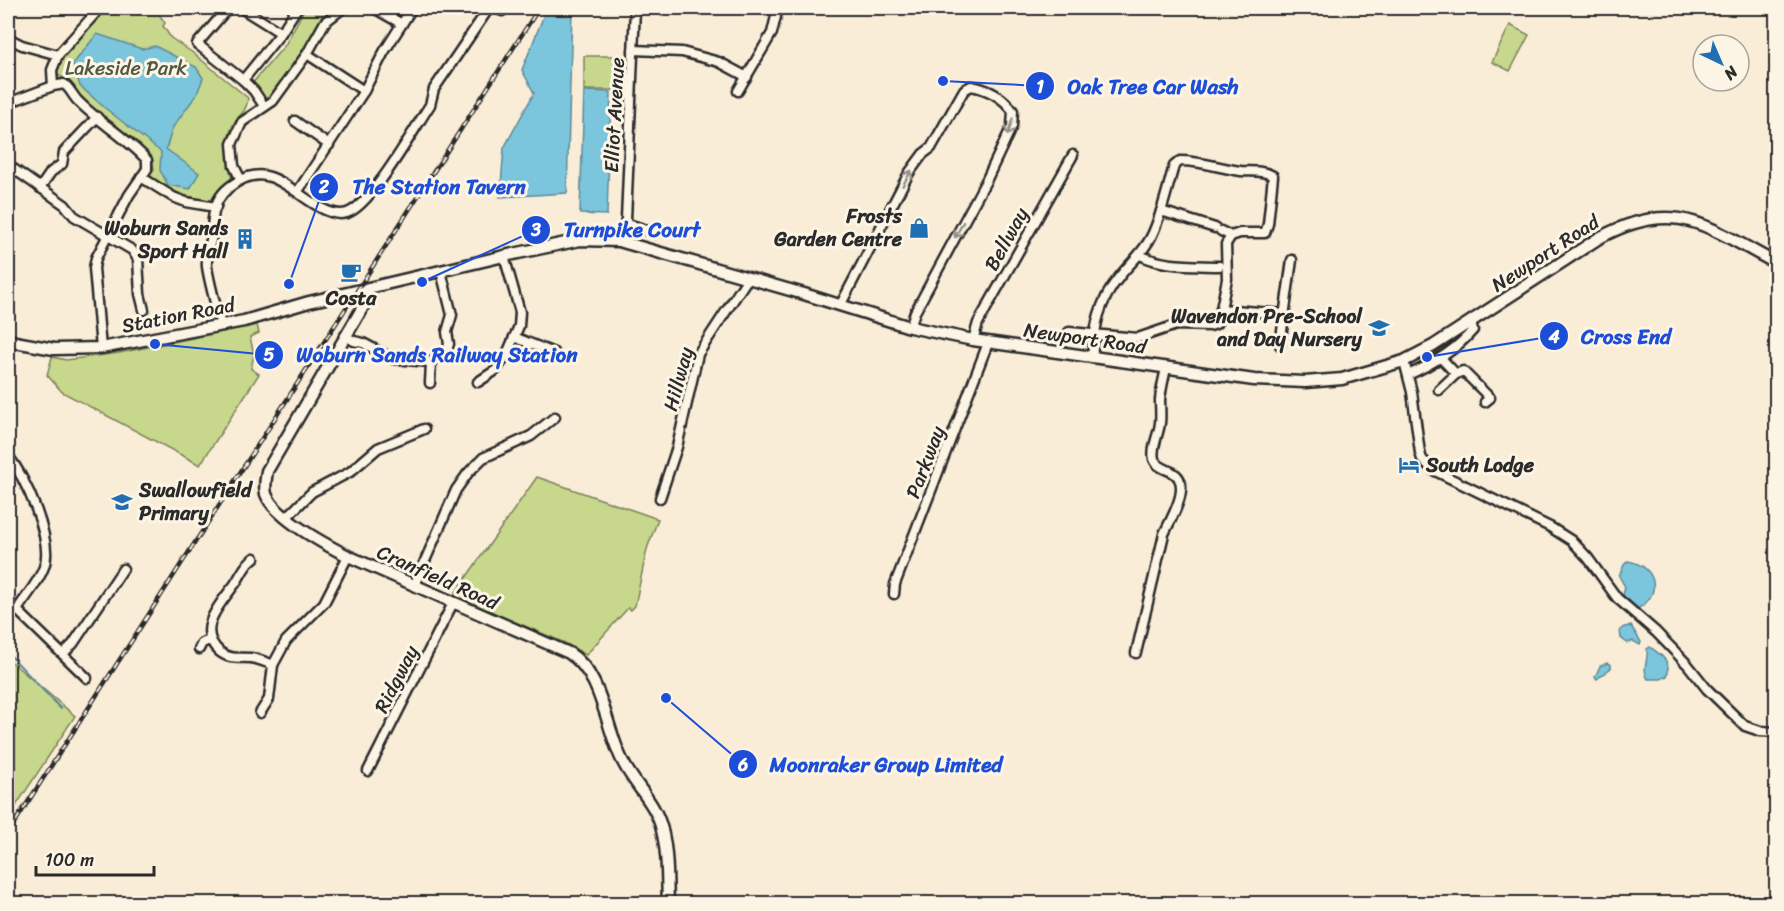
<svg xmlns="http://www.w3.org/2000/svg" width="1784" height="911" font-family="Sriracha,sans-serif">
	<style>
		.green { fill: #c7d78b; stroke: #79815b; stroke-width: 1.5 }
		.water { fill: #7cc6dd; stroke: #5c8896; stroke-width: 1.5 }
		.lines { fill: none; stroke-linecap: round; stroke-linejoin: round }
		.stream { stroke: #5c8896; stroke-width: 2 }
		.minor-casing { stroke: #2b2b2b; stroke-width: 13 }
		.tertiary-casing { stroke: #2b2b2b; stroke-width: 15 }
		.minor { stroke: #fcf5e5; stroke-width: 8 }
		.tertiary { stroke: #fcf5e5; stroke-width: 10 }
		.rail-casing { stroke: #2b2b2b; stroke-width: 4.5 }
		.rail { stroke: #fcf5e5; stroke-width: 2; stroke-dasharray: 7; stroke-linecap: butt }
		.oneway { stroke: #949088 }
		.labels { text-anchor: middle; stroke-width: 6; stroke-linejoin: round; paint-order: stroke }
		.park-label { font-size: 20px; fill: #525643; stroke: #fcf5e5 }
		.street-label { font-size: 20px; fill: #2b2b2b; stroke: #fcf5e5 }
		.poi-label { font-size: 20px; font-weight: bold; fill: #2b2b2b; stroke: #fcf5e5; text-anchor: end }
		.leader { fill: none; stroke: #1d4ed8; stroke-width: 2 }
		.callout-dot { fill: #1d4ed8; stroke: #fcf5e5; stroke-width: 2 }
		.mark-label { font-size: 18px; text-anchor: middle; font-weight: bold; fill: #fff }
		.callout-label { font-size: 21px; text-anchor: middle; font-weight: bold; fill: #1d4ed8; stroke: #fcf5e5; stroke-width: 6; stroke-linejoin: round; paint-order: stroke }
	</style>
	<rect width="100%" height="100%" fill="#faedd8"/>
	<filter id="ink" filterUnits="userSpaceOnUse"><feTurbulence type="fractalNoise" baseFrequency=".0167" numOctaves="2"/><feDisplacementMap in="SourceGraphic" scale="12" xChannelSelector="R" yChannelSelector="G"/><feConvolveMatrix kernelMatrix="1 2 1 2 8 2 1 2 1" color-interpolation-filters="sRGB"/></filter>
	<g filter="url(#ink)">
		<!-- green -->
		<g class="green">
			<path d="M107,8H155L165,23L163,26L171,38L193,53L248,98C246,116 237,114 232,127C224,145 229,163 232,181L213,202L182,195L149,179L154,169L152,158L136,141L80,99L69,82L55,73V64Z"/>
			<path d="M305,8H340L282,85L268,100L250,86L285,45Z"/>
			<path d="M1510,25L1529,35L1510,71L1492,62Z"/>
			<rect x="584" y="56" width="31" height="34"/>
			<path d="M257,325L259,333L250,337L254,355L251,369L259,374L200,465L62,392L47,375L52,357L66,360L119,353Z"/>
			<path d="M537,477L658,519L647,549L635,606L631,610L628,608L586,655L565,643L453,596Z"/>
			<path d="M8,659L75,716L8,818Z"/>
		</g>
		<!-- water -->
		<g class="water">
			<path d="M552,8H572L567,193L500,197L504,148L534,93L522,70L544,15Z"/>
			<path d="M97,34L142,49L155,46L196,67L203,78L197,94L173,127L166,149L199,173L190,189L168,185L160,170L161,152L105,108L80,86L73,64Z"/>
			<path d="M584,91L611,92L607,215L580,214Z"/>
			<path d="M1628,561C1658,566 1663,597 1635,610L1632,604L1622,599L1625,587L1619,576L1624,565Z"/>
			<path d="M1631,626L1641,642L1640,645L1633,641L1627,643L1621,638L1620,630L1624,627Z"/>
			<path d="M1650,647C1661,655 1672,661 1667,676L1661,679H1648C1641,668 1649,660 1647,649Z"/>
			<path d="M1607,663L1611,665V668L1597,679L1595,677L1600,666Z"/>
		</g>
		<g class="lines">
			<!-- stream -->
			<path class="stream" d="M8,653L61,709"/>
			<!-- minor casing -->
			<g class="minor-casing">
				<g id="minor">
					<path d="M100,8L58,55L52,70L53,86L64,84C71,89 73,97 79,102C100,123 127,138 147,160V169L129,195L96,258L94,268L101,348"/>
					<path d="M228,8L197,44L243,80L281,33L297,8"/>
					<path d="M241,8L281,33"/>
					<path d="M374,8L402,24"/>
					<path d="M496,8L502,11"/>
					<path d="M8,38L22,45L58,55"/>
					<path d="M633,50L682,52L719,62L747,77"/>
					<path d="M307,54L364,91"/>
					<path d="M243,80L254,91L264,106"/>
					<path d="M738,91L772,33L778,8"/>
					<path d="M8,103L53,86"/>
					<path d="M295,121L329,145"/>
					<path d="M8,165L65,205L74,216L132,250L138,259L140,294L144,310"/>
					<path d="M141,177L173,197L186,202L216,207"/>
					<path d="M241,180L234,166L232,144L242,122L273,101L307,54L325,22L343,8"/>
					<path d="M40,188L51,172L62,164L64,152L97,117"/>
					<path d="M298,191L364,91L384,52L412,8"/>
					<path d="M1161,211L1215,228"/>
					<path d="M625,223L655,233"/>
					<path d="M1221,231L1231,236"/>
					<path d="M625,243L635,8"/>
					<path d="M1140,255C1164,267 1193,265 1219,266"/>
					<path d="M841,304L909,173L923,154L931,148L964,90L971,86C988,89 1003,97 1013,111L1012,126L987,179L915,312L910,327"/>
					<path d="M1221,309L1285,314"/>
					<path d="M221,325C216,306 210,286 207,267C206,258 209,248 211,240C212,230 212,218 215,208C221,187 249,170 270,177C294,184 323,220 347,213C371,206 414,129 430,105L434,89L489,8"/>
					<path d="M1069,332L1138,338L1176,325L1210,326L1216,324L1219,319L1227,279L1226,244L1231,236L1240,233H1265L1268,224L1273,176C1264,170 1251,172 1241,171C1220,168 1201,161 1180,161L1174,166C1167,189 1162,215 1151,237C1143,253 1131,262 1120,276C1098,303 1095,325 1092,358"/>
					<path d="M345,336L354,341L363,343L393,359L431,362L447,350L449,344L447,332L452,315L441,271"/>
					<path d="M514,337L554,353"/>
					<path d="M973,340L978,323L1073,155"/>
					<path d="M1280,345L1292,260"/>
					<path d="M1441,358L1456,374"/>
					<path d="M1404,361L1412,392L1420,453L1422,459L1433,470L1550,527L1572,541L1588,558L1617,598L1656,632L1688,665L1707,689L1745,726L1760,731L1776,732"/>
					<path d="M1408,375C1433,364 1455,351 1473,330L1471,322"/>
					<path d="M478,382L496,370L506,356L519,326L520,312L504,256"/>
					<path d="M430,383L431,362"/>
					<path d="M1439,390L1456,374L1463,371L1490,398L1485,402"/>
					<path d="M8,456C25,476 54,541 44,567C39,582 26,596 17,610"/>
					<path d="M660,498L677,447L698,354L748,278"/>
					<path d="M287,517L312,492L350,472L378,448L424,429"/>
					<path d="M254,558C244,565 242,574 235,584C221,603 194,630 220,652C230,660 239,657 251,658C258,659 266,662 273,665"/>
					<path d="M414,586L456,490L468,473L483,458L531,436L555,417"/>
					<path d="M894,594L895,584L988,343"/>
					<path d="M8,604L17,610L87,678"/>
					<path d="M199,649L202,643L210,640"/>
					<path d="M1136,653L1164,534C1170,520 1194,483 1172,472C1166,469 1157,467 1154,459C1151,448 1159,434 1160,423C1161,415 1160,407 1160,400C1161,389 1164,378 1166,368"/>
					<path d="M63,654L73,644L123,569"/>
					<path d="M260,713L269,699L273,665L286,641L324,603L348,556"/>
					<path d="M368,771L453,603"/>
				</g>
			</g>
			<!-- tertiary casing -->
			<g class="tertiary-casing">
				<g id="tertiary">
					<path d="M368,289L367,300L267,471C266,478 264,486 266,494C274,517 326,545 348,556L569,653C603,674 605,728 623,762C635,786 656,803 662,830C668,854 667,879 668,904"/>
					<path d="M8,339L15,342L54,349L101,348L244,321L309,302L504,256L580,240L619,241L804,294L910,327L973,340L1254,380L1305,382L1342,379L1404,361L1433,346L1599,238C1676,196 1707,227 1776,263"/>
				</g>
			</g>
			<!-- minor -->
			<use href="#minor" class="minor"/>
			<!-- tertiary -->
			<use href="#tertiary" class="tertiary"/>
			<!-- rail casing -->
			<g class="rail-casing">
				<path id="rail" d="M8,833L539,8"/>
			</g>
			<!-- rail -->
			<use href="#rail" class="rail"/>
		</g>
		<!-- one-way arrows -->
		<defs><path id="oneway-shaft" d="M-6 0H5M1.5-3L5.5 0L1.5 3" fill="none" stroke-width="1.6" stroke-linecap="round" stroke-linejoin="round" transform="scale(1.5)"/></defs>
		<g class="oneway">
			<use href="#oneway-shaft" transform="translate(1010 127) rotate(107)"/>
			<use href="#oneway-shaft" transform="translate(907 178) rotate(-60)"/>
			<use href="#oneway-shaft" transform="translate(959 230) rotate(118)"/>
		</g>
	</g>
	<!-- icons -->
	<defs>
		<g id="shop-bare" transform="scale(1.62)"><path d="M-5-2.5h2.3a2.7 3.5 0 0 1 5.4 0H5L5.5 6h-11ZM-1.5-2.5h3a1.5 2.3 0 0 0-3 0Z" fill="#1f6fb2" stroke="#fcf5e5" stroke-width="2.5" paint-order="stroke"/></g>
		<g id="building-bare" transform="scale(1.62)"><path d="M-4-6H4V6H1V3H-1V6H-4ZM-2.5-4.3h1.7v1.8h-1.7ZM.8-4.3h1.7v1.8H.8ZM-2.5-1h1.7V.8h-1.7ZM.8-1h1.7V.8H.8Z" fill="#1f6fb2" stroke="#fcf5e5" stroke-width="2.5" paint-order="stroke"/></g>
		<g id="cafe-bare" transform="scale(1.62)"><path d="M-5.5-4.5H6V0H3Q3 3.5 0 3.5H-2.5Q-5.5 3.5-5.5 0ZM3-3.2v2h1.7v-2ZM-6 4.5H4V6H-6Z" fill="#1f6fb2" stroke="#fcf5e5" stroke-width="2.5" paint-order="stroke"/></g>
		<g id="school-bare" transform="scale(1.62)"><path d="M0-5L7-2L0 1L-7-2ZM-4 1L0 2.5L4 1V4Q0 6-4 4Z" fill="#1f6fb2" stroke="#fcf5e5" stroke-width="2.5" paint-order="stroke"/></g>
		<g id="hotel-bare" transform="scale(1.62)"><path d="M-6-4.5h1.5V1H6V5H4.5V3h-9V5H-6ZM-4 0a1.8 1.8 0 1 1 3.6 0ZM.5 0V-2.5h3Q6-2.5 6 0Z" fill="#1f6fb2" stroke="#fcf5e5" stroke-width="2.5" paint-order="stroke"/></g>
	</defs>
	<g fill-rule="evenodd">
		<use href="#shop-bare" x="919" y="228"/>
		<use href="#building-bare" x="245" y="239"/>
		<use href="#cafe-bare" x="351" y="272"/>
		<use href="#school-bare" x="1379" y="328"/>
		<use href="#hotel-bare" x="1409" y="465"/>
		<use href="#school-bare" x="122" y="502"/>
	</g>
	<g class="labels">
		<!-- park labels -->
		<g class="park-label">
			<text x="126" y="75">Lakeside Park</text>
		</g>
		<!-- street labels -->
		<g class="street-label">
			<text transform="translate(614 115) rotate(-87)" y="7">Elliot Avenue</text>
			<text transform="translate(1006 239) rotate(-61)" y="7">Bellway</text>
			<text transform="translate(1545 253) rotate(-33)" y="7">Newport Road</text>
			<text transform="translate(178 315) rotate(-11)" y="7">Station Road</text>
			<text transform="translate(1085 338) rotate(8)" y="7">Newport Road</text>
			<text transform="translate(678 379) rotate(-75)" y="7">Hillway</text>
			<text transform="translate(925 462) rotate(-69)" y="7">Parkway</text>
			<text transform="translate(438 577) rotate(24)" y="7">Cranfield Road</text>
			<text transform="translate(396 679) rotate(-63)" y="7">Ridgway</text>
		</g>
		<!-- poi labels -->
		<g class="poi-label">
			<text x="902" y="223">Frosts<tspan x="902" dy="23">Garden Centre</tspan></text>
			<text x="228" y="235">Woburn Sands<tspan x="228" dy="23">Sport Hall</tspan></text>
			<text x="351" y="305" text-anchor="middle">Costa</text>
			<text x="1362" y="323">Wavendon Pre-School<tspan x="1362" dy="23">and Day Nursery</tspan></text>
			<text x="1426" y="472" text-anchor="start">South Lodge</text>
			<text x="139" y="497" text-anchor="start">Swallowfield<tspan x="139" dy="23">Primary</tspan></text>
		</g>
	</g>
	<!-- callouts -->
	<path class="leader" d="M943 81L1040 86M289 284L324 187M422 282L536 230M1427 357L1554 336M155 344L269 355M666 698L743 764"/>
	<g class="callout-dot">
		<circle cx="943" cy="81" r="6"/>
		<circle cx="289" cy="284" r="6"/>
		<circle cx="422" cy="282" r="6"/>
		<circle cx="1427" cy="357" r="6"/>
		<circle cx="155" cy="344" r="6"/>
		<circle cx="666" cy="698" r="6"/>
		<circle cx="1040" cy="86" r="15"/>
		<circle cx="324" cy="187" r="15"/>
		<circle cx="536" cy="230" r="15"/>
		<circle cx="1554" cy="336" r="15"/>
		<circle cx="269" cy="355" r="15"/>
		<circle cx="743" cy="764" r="15"/>
	</g>
	<g class="mark-label">
		<text x="1040" y="93">1</text>
		<text x="324" y="193">2</text>
		<text x="536" y="236">3</text>
		<text x="1554" y="343">4</text>
		<text x="269" y="361">5</text>
		<text x="743" y="771">6</text>
	</g>
	<g class="callout-label">
		<text x="1153" y="94">Oak Tree Car Wash</text>
		<text x="439" y="194">The Station Tavern</text>
		<text x="632" y="237">Turnpike Court</text>
		<text x="1626" y="344">Cross End</text>
		<text x="437" y="362">Woburn Sands Railway Station</text>
		<text x="886" y="772">Moonraker Group Limited</text>
	</g>
	<!-- margin -->
	<rect width="1784" height="911" fill="none" stroke="#fcf5e5" stroke-width="30"/>
	<rect x="15" y="15" width="1754" height="881" fill="none" stroke="#2b2b2b" stroke-width="2" filter="url(#ink)"/>
	<!-- north arrow -->
	<g transform="translate(1721 63) rotate(136)"><circle r="28" fill="#fcf5e5" stroke="#a8a49b" stroke-width="1.5"/>
	<path d="M0-4.5L10 22L0 15L-10 22Z" fill="#1f6fb2"/>
	<text y="-9" font-size="16" font-weight="bold" text-anchor="middle" fill="#2b2b2b">N</text>
	</g>
	<!-- scale -->
	<path d="M36 866v9h118v-9" fill="none" stroke="#2b2b2b" stroke-width="3"/>
	<text x="45" y="866" font-size="18" fill="#2b2b2b" stroke="#fcf5e5" stroke-width="4.5" paint-order="stroke">100 m</text>
</svg>
